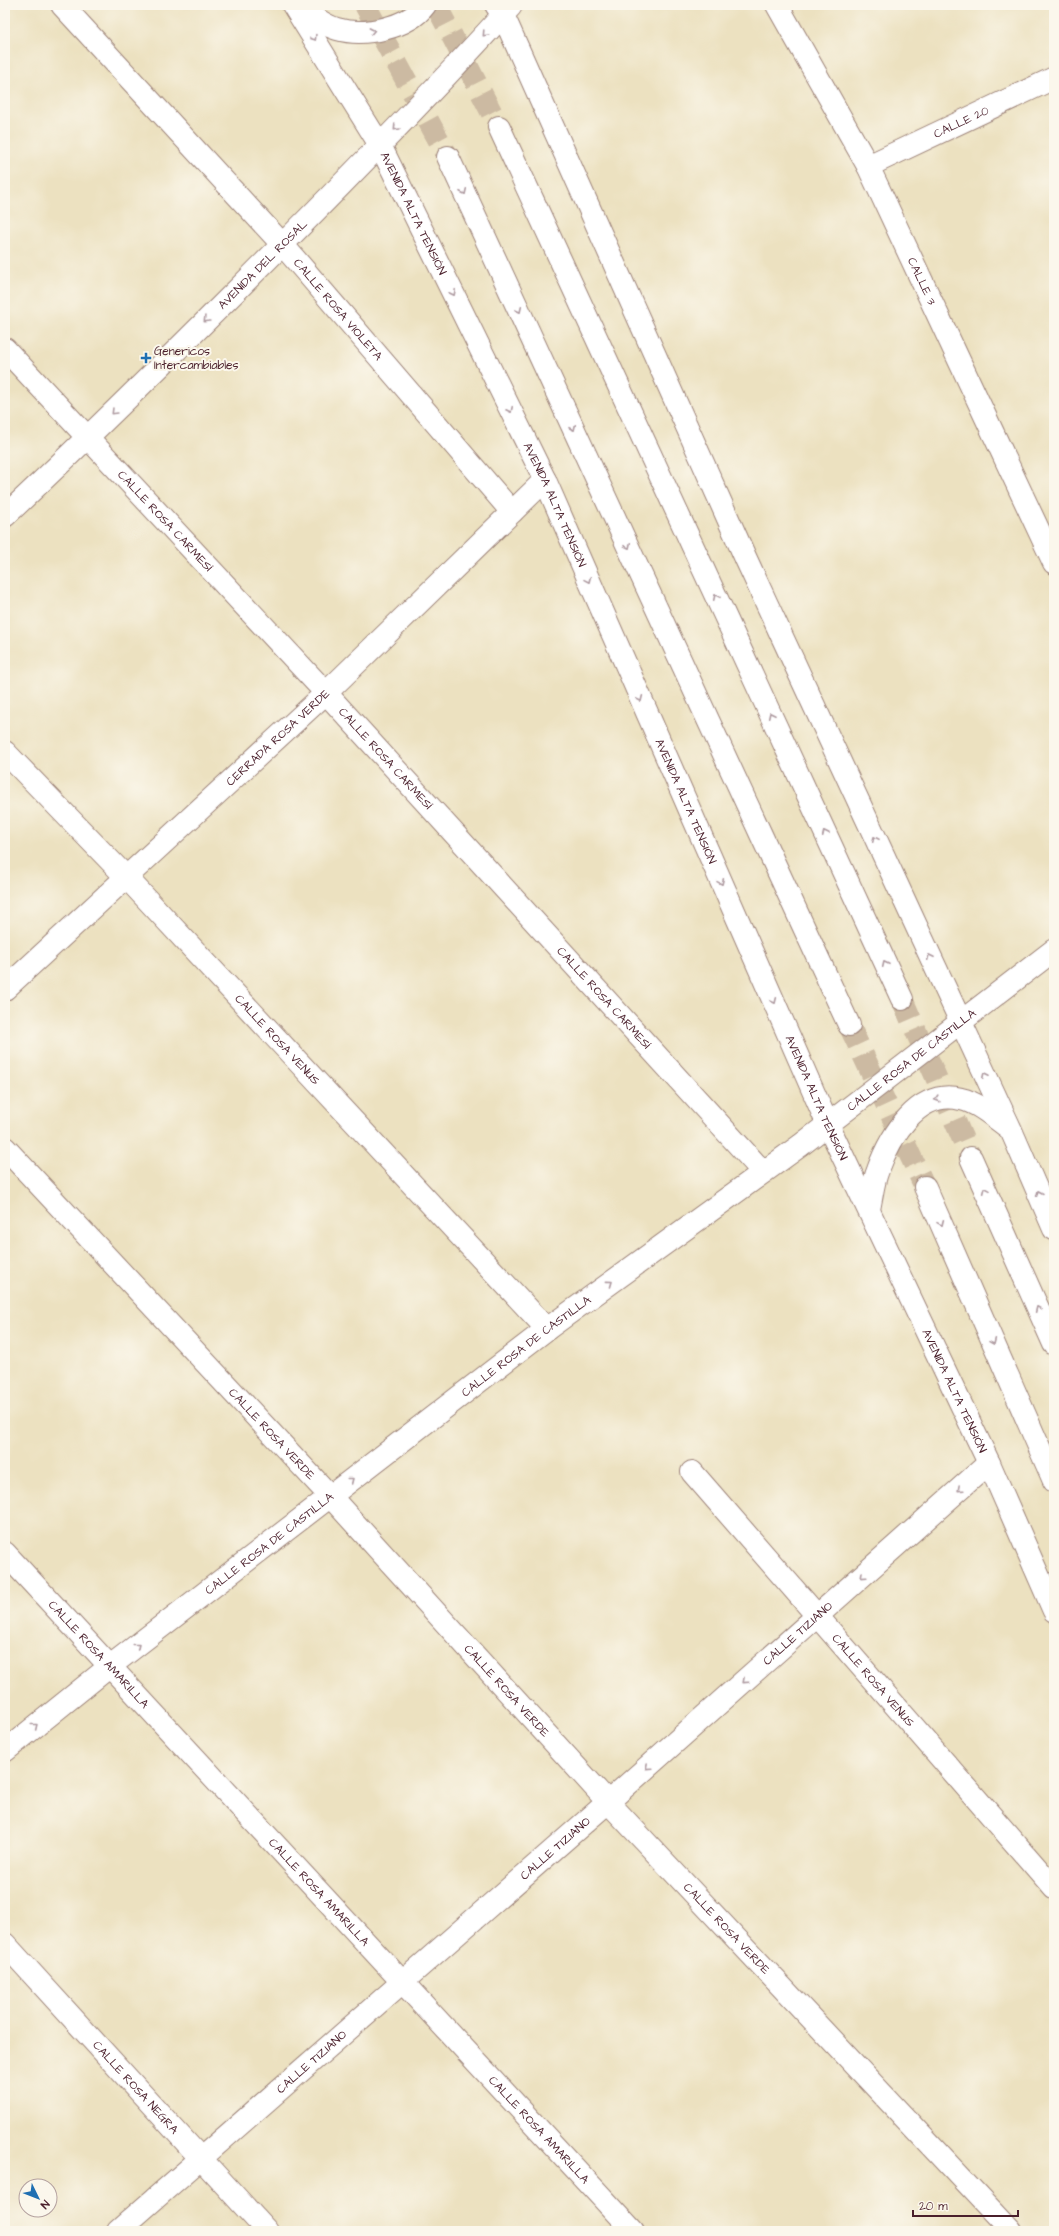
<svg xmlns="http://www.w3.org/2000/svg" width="1059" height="2236" font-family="'Architects Daughter',sans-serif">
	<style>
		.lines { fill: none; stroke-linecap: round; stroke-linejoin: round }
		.major-tunnel { stroke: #ccbaa2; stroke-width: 22; stroke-dasharray: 22 11; stroke-linecap: butt }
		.minor-casing { stroke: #9b8076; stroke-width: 24 }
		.major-casing { stroke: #9b8076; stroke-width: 24 }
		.minor { stroke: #fff; stroke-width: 22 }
		.major { stroke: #fff; stroke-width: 22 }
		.oneway { stroke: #ae9aa0 }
		.poi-dot { fill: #1f6fb2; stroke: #fbf7ec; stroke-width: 1.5 }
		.labels { text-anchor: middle; stroke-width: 4; stroke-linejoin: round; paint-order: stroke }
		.street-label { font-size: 12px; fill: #4a1f2b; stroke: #fbf7ec }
		.poi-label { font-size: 12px; fill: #4a1f2b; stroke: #fbf7ec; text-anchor: start }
	</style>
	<rect width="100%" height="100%" fill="#fbf7ec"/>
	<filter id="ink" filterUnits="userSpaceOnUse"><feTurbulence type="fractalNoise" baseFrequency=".025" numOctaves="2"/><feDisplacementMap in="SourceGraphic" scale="8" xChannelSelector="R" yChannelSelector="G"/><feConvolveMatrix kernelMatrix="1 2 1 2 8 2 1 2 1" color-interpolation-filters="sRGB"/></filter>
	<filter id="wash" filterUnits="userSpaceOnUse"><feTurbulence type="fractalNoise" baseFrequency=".012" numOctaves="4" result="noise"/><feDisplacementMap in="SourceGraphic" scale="16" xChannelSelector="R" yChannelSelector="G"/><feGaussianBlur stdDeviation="0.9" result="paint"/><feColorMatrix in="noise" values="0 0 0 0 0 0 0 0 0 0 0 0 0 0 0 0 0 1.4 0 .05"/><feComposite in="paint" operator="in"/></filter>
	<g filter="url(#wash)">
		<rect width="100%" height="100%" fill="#ece1c0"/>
	</g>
	<g filter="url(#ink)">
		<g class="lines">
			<!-- major-tunnel -->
			<g class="major-tunnel">
				<path d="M365,5L448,157"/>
				<path d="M436,5L499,127"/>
				<path d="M902,999L971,1158"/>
				<path d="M849,1025L925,1187"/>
			</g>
			<!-- minor casing -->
			<g class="minor-casing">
				<g id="minor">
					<path id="s1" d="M62,5L282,244L512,512"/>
					<path id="s2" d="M293,5L380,145L545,480L828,1125L989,1463L1054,1611"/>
					<path d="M298,5C309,14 323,25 337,29C364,37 408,28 425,5"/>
					<path d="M496,5L503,15L746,559L1011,1130L1054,1229"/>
					<path id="s3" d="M777,5L868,166L1054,563"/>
					<path id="s4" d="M868,166L1054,78"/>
					<path id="s5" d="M5,349L326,693L763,1172"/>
					<path id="s6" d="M5,516C85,441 163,364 240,287C332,195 424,102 511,6"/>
					<path id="s7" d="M5,752L127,878L547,1329"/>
					<path id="s8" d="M5,989L326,693L545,480"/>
					<path id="s9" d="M5,1148L330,1496L608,1802L1011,2231"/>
					<path d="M869,1209C872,1196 873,1182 878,1170C890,1137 918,1088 961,1099C979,1103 995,1118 1010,1129"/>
					<path id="s10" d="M692,1472L1054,1888"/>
					<path id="s11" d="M5,1553L633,2231"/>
					<path id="s12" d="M5,1751L109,1667L547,1329L801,1145L1054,950"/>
					<path id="s13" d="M5,1944L267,2231"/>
					<path id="s14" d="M118,2231L608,1802L989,1463"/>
				</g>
			</g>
			<!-- major casing -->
			<g class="major-casing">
				<g id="major">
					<path d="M499,127L902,999"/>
					<path d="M448,157L849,1025"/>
					<path d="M971,1158L1054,1344"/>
					<path d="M925,1187L1054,1481"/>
				</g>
			</g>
			<!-- minor -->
			<use href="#minor" class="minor"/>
			<!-- major -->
			<use href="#major" class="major"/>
		</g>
		<!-- one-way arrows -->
		<defs><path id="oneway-chevron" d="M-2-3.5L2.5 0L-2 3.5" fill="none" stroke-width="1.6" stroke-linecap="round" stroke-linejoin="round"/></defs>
		<g class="oneway">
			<use href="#oneway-chevron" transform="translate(372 31) rotate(-11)"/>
			<use href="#oneway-chevron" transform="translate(485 34) rotate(133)"/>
			<use href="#oneway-chevron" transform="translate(314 38) rotate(58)"/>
			<use href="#oneway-chevron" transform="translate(396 128) rotate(133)"/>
			<use href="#oneway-chevron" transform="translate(464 192) rotate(65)"/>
			<use href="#oneway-chevron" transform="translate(453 293) rotate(64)"/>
			<use href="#oneway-chevron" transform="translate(519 310) rotate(65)"/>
			<use href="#oneway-chevron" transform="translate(206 320) rotate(135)"/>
			<use href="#oneway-chevron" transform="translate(510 410) rotate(64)"/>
			<use href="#oneway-chevron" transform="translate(114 412) rotate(135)"/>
			<use href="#oneway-chevron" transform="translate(573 428) rotate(65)"/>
			<use href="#oneway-chevron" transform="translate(628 546) rotate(65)"/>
			<use href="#oneway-chevron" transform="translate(588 580) rotate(66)"/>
			<use href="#oneway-chevron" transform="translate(716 597) rotate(-115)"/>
			<use href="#oneway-chevron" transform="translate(640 699) rotate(66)"/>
			<use href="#oneway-chevron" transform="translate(771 715) rotate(-115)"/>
			<use href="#oneway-chevron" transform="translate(825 833) rotate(-115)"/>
			<use href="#oneway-chevron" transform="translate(875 839) rotate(-115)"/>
			<use href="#oneway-chevron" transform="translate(721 882) rotate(66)"/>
			<use href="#oneway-chevron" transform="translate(930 957) rotate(-115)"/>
			<use href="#oneway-chevron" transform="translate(885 964) rotate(-115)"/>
			<use href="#oneway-chevron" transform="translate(774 1001) rotate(66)"/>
			<use href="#oneway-chevron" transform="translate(985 1075) rotate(-115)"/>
			<use href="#oneway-chevron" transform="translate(937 1099) rotate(163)"/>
			<use href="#oneway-chevron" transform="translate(985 1190) rotate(-114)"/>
			<use href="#oneway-chevron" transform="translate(1039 1193) rotate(-113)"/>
			<use href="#oneway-chevron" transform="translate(941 1223) rotate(66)"/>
			<use href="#oneway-chevron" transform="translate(610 1283) rotate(-36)"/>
			<use href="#oneway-chevron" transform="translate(1038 1309) rotate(-114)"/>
			<use href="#oneway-chevron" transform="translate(993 1342) rotate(66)"/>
			<use href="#oneway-chevron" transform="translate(351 1480) rotate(-38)"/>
			<use href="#oneway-chevron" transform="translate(960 1489) rotate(138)"/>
			<use href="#oneway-chevron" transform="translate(863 1576) rotate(138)"/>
			<use href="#oneway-chevron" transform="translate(137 1646) rotate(-38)"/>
			<use href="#oneway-chevron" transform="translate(745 1681) rotate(138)"/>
			<use href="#oneway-chevron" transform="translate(35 1726) rotate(-39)"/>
			<use href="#oneway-chevron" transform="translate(648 1767) rotate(138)"/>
		</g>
	</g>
	<!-- markers -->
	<path class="poi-dot" d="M144 352h4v4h4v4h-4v4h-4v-4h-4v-4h4z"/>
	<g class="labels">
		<!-- street labels -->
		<g class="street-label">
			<text dy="4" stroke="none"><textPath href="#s4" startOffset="103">CALLE 20</textPath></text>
			<text dy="4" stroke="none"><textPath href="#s2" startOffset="241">AVENIDA ALTA TENSIÓN</textPath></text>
			<text dy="4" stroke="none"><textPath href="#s6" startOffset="360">AVENIDA DEL ROSAL</textPath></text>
			<text dy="4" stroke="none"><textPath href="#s3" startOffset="312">CALLE 3</textPath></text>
			<text dy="4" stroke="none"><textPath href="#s1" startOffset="411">CALLE ROSA VIOLETA</textPath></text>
			<text dy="4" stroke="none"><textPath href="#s2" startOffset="565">AVENIDA ALTA TENSIÓN</textPath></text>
			<text dy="4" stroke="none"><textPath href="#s5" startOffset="235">CALLE ROSA CARMESÍ</textPath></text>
			<text dy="4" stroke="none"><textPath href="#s8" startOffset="371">CERRADA ROSA VERDE</textPath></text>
			<text dy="4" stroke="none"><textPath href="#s5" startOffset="559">CALLE ROSA CARMESÍ</textPath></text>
			<text dy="4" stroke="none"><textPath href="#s2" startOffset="889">AVENIDA ALTA TENSIÓN</textPath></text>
			<text dy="4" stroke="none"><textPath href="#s5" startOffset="883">CALLE ROSA CARMESÍ</textPath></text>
			<text dy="4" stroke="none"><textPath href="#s7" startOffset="396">CALLE ROSA VENUS</textPath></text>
			<text dy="4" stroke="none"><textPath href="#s12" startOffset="1140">CALLE ROSA DE CASTILLA</textPath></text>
			<text dy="4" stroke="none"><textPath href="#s2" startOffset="1213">AVENIDA ALTA TENSIÓN</textPath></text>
			<text dy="4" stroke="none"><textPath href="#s12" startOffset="660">CALLE ROSA DE CASTILLA</textPath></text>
			<text dy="4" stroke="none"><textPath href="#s2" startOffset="1537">AVENIDA ALTA TENSIÓN</textPath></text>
			<text dy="4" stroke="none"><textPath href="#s9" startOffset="391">CALLE ROSA VERDE</textPath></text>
			<text dy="4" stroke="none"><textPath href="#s12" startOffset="336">CALLE ROSA DE CASTILLA</textPath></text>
			<text dy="4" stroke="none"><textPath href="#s14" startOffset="905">CALLE TIZIANO</textPath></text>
			<text dy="4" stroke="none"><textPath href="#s11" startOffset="138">CALLE ROSA AMARILLA</textPath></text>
			<text dy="4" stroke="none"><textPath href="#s10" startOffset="276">CALLE ROSA VENUS</textPath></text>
			<text dy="4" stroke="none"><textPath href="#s9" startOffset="739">CALLE ROSA VERDE</textPath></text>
			<text dy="4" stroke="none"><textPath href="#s14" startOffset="581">CALLE TIZIANO</textPath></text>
			<text dy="4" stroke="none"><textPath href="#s11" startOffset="462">CALLE ROSA AMARILLA</textPath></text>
			<text dy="4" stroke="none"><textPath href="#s9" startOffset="1063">CALLE ROSA VERDE</textPath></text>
			<text dy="4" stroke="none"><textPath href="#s14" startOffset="257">CALLE TIZIANO</textPath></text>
			<text dy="4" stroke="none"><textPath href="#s13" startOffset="194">CALLE ROSA NEGRA</textPath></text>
			<text dy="4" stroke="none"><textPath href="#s11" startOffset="786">CALLE ROSA AMARILLA</textPath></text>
		</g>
		<!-- poi labels -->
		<g class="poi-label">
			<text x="154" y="355">Genericos<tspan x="154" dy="14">Intercambiables</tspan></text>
		</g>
	</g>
	<!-- margin -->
	<rect width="1059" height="2236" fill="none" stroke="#fbf7ec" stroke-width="20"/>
	<!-- north arrow -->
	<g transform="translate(38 2198) rotate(133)"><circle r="19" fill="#fbf7ec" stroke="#b4a19f"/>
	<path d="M0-3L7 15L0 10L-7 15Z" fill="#1f6fb2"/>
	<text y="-6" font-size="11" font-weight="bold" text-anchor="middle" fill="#4a1f2b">N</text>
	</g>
	<!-- scale -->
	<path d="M913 2210v6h105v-6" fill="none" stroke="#4a1f2b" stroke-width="2"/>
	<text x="919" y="2210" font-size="12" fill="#4a1f2b" stroke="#fbf7ec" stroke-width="3" paint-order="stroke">20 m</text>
</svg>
